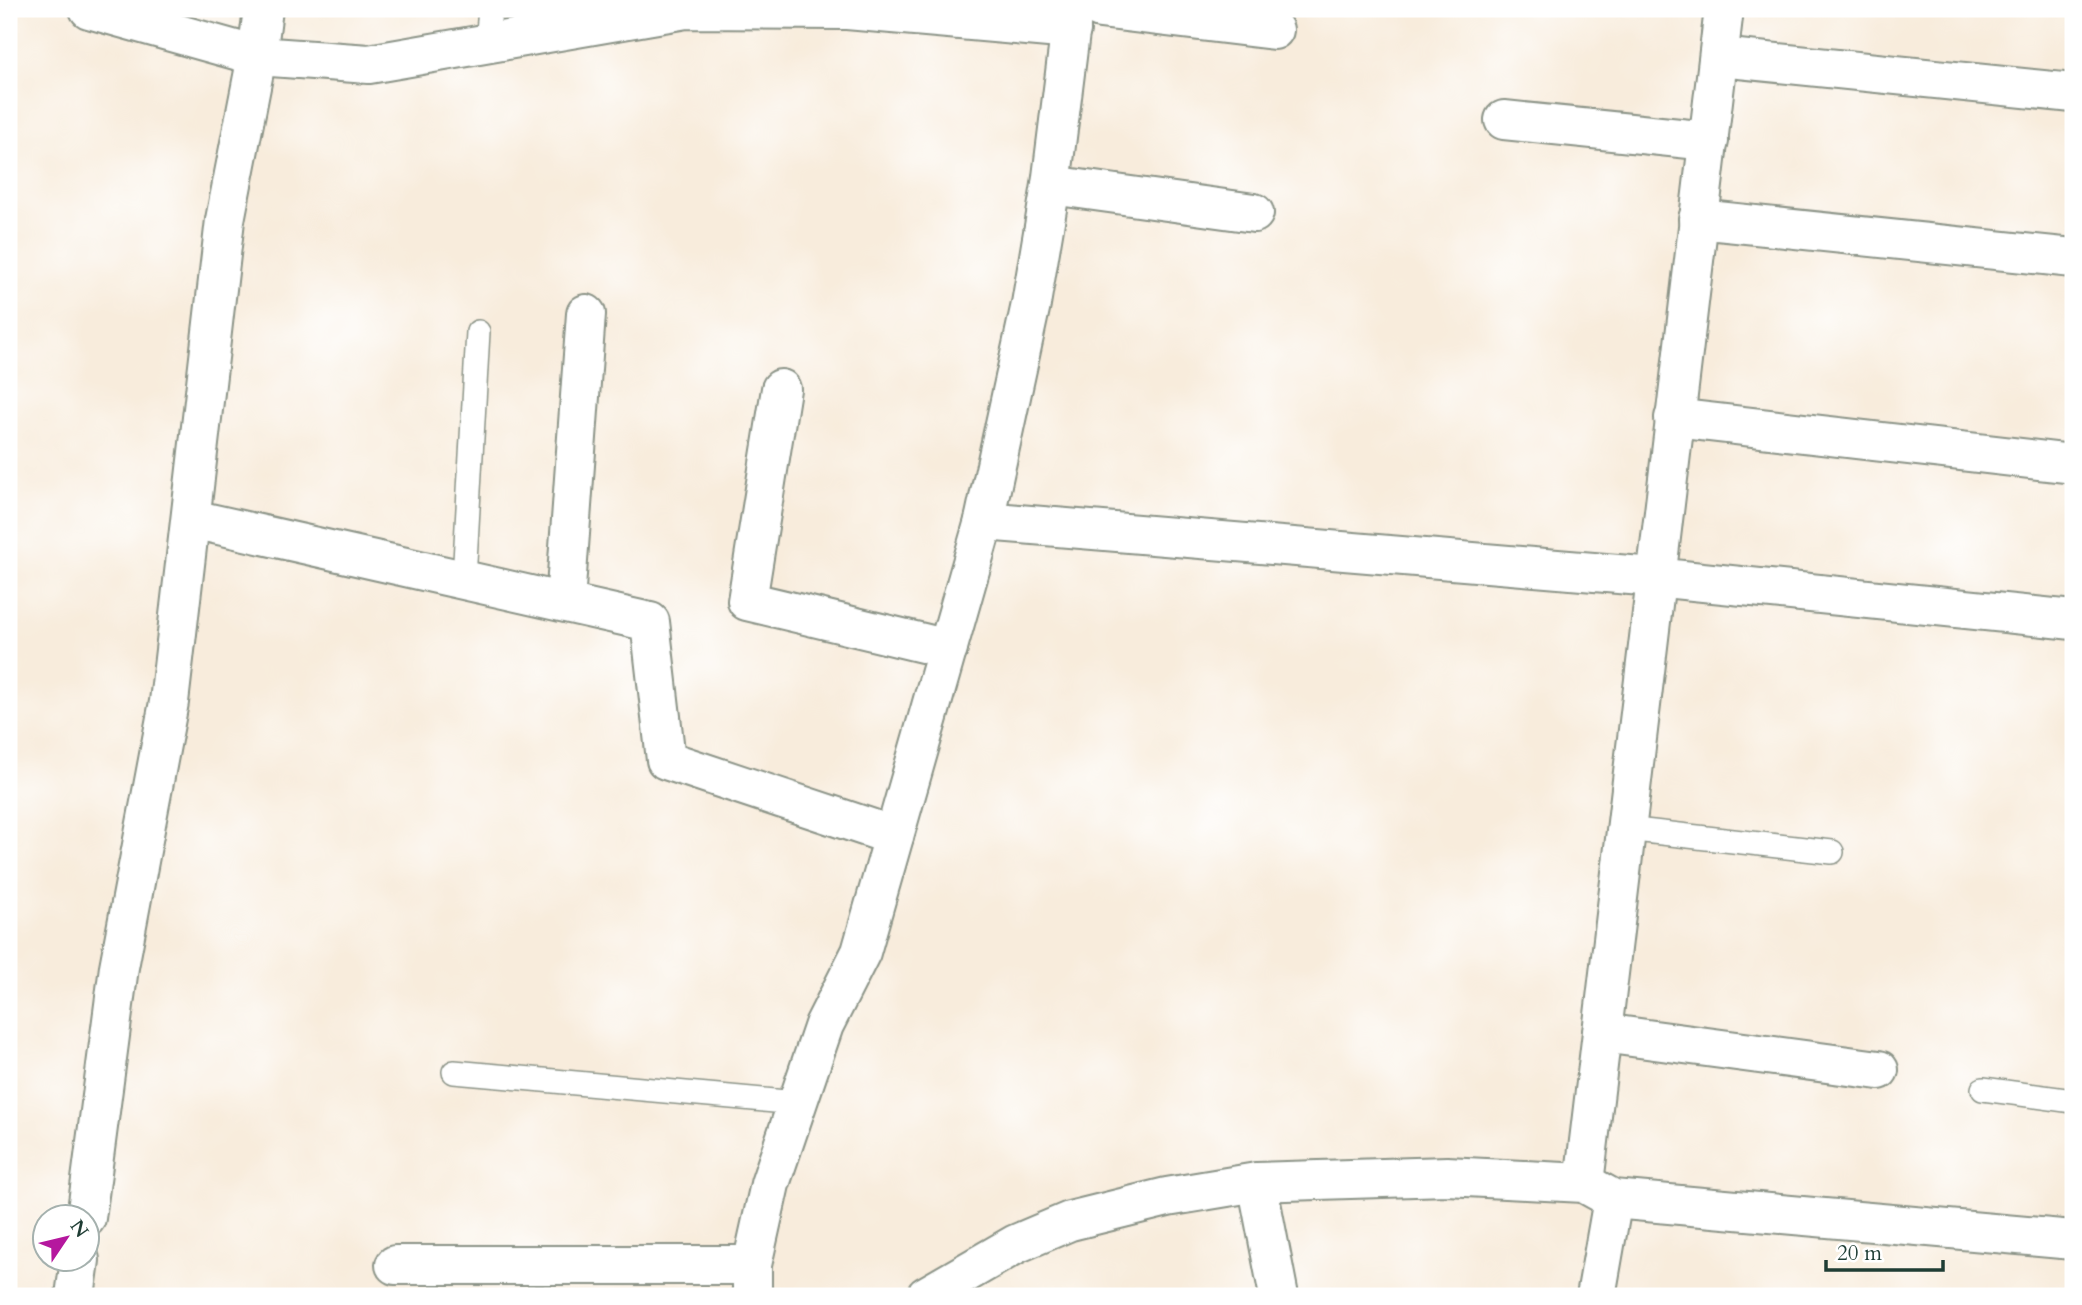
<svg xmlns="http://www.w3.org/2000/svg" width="2082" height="1305" font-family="Cardo,serif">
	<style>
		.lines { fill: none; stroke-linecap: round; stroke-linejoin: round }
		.lane-casing { stroke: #8c9488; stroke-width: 26 }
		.street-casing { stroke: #8c9488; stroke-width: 42 }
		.lane { stroke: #fff; stroke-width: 23 }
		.street { stroke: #fff; stroke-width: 38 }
	</style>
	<rect width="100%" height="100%" fill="#fff"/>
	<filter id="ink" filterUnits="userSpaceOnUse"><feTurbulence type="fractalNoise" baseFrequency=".0143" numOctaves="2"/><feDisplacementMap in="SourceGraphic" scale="14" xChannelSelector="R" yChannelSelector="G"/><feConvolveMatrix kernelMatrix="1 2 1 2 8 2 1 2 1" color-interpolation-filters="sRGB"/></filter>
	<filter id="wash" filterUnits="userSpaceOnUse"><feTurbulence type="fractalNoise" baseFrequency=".00686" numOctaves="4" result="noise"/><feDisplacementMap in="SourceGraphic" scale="28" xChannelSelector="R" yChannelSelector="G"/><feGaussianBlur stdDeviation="1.57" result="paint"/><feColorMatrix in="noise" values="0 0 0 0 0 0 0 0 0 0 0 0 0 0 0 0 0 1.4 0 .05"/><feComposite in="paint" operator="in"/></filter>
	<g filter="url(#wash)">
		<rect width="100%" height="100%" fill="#f8ecdc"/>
	</g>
	<g filter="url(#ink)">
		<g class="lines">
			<!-- lane casing -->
			<g class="lane-casing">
				<g id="lane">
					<path d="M487,43L490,9"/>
					<path d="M464,579L478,332"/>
					<path d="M1626,829L1832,852"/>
					<path d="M454,1072L797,1103"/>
					<path d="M1983,1089L2073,1101"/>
				</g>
			</g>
			<!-- street casing -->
			<g class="street-casing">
				<g id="street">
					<path d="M89,9L257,56L369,64L686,9L847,10L1071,30"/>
					<path d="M1100,9L1274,30"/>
					<path d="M1719,57L2073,93"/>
					<path d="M1504,120L1709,141"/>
					<path d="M1051,185L1254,213"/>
					<path d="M1698,219L2073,258"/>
					<path d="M781,389L747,601L948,649"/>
					<path d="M1674,418L2073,464"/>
					<path d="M192,519L650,622L666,760L894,836"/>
					<path d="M984,521L1654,577L2073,620"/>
					<path d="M565,602L586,314"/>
					<path d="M1602,1033L1879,1070"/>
					<path d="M1257,1182L1279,1296"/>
					<path d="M1584,1183L1724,9"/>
					<path d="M86,1218L119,967L169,702L225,220L257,56L263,9"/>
					<path d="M395,1265H752"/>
					<path d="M75,1296L80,1260"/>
					<path d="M752,1296V1265L770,1184L824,1025L861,952L984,521L1031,304L1051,185L1073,9"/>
					<path d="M926,1296L1016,1244L1070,1221L1167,1197L1257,1182L1447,1176L1584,1183L1613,1199L2073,1240"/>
					<path d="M1596,1296L1613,1199"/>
				</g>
			</g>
			<!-- lane -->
			<use href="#lane" class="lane"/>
			<!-- street -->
			<use href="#street" class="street"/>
		</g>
	</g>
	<!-- margin -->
	<rect width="2082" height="1305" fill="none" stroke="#fff" stroke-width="35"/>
	<!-- north arrow -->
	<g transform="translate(66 1238) rotate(55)"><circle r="33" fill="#ffffff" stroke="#a5b1ae" stroke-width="2"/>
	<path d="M0-5L12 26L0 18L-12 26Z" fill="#b5179e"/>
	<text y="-10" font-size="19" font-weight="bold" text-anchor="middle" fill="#1f3d34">N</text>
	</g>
	<!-- scale -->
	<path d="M1826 1260v10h117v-10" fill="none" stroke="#1f3d34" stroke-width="3.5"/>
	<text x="1837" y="1260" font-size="21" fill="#1f3d34" stroke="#ffffff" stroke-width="5" paint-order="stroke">20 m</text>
</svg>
